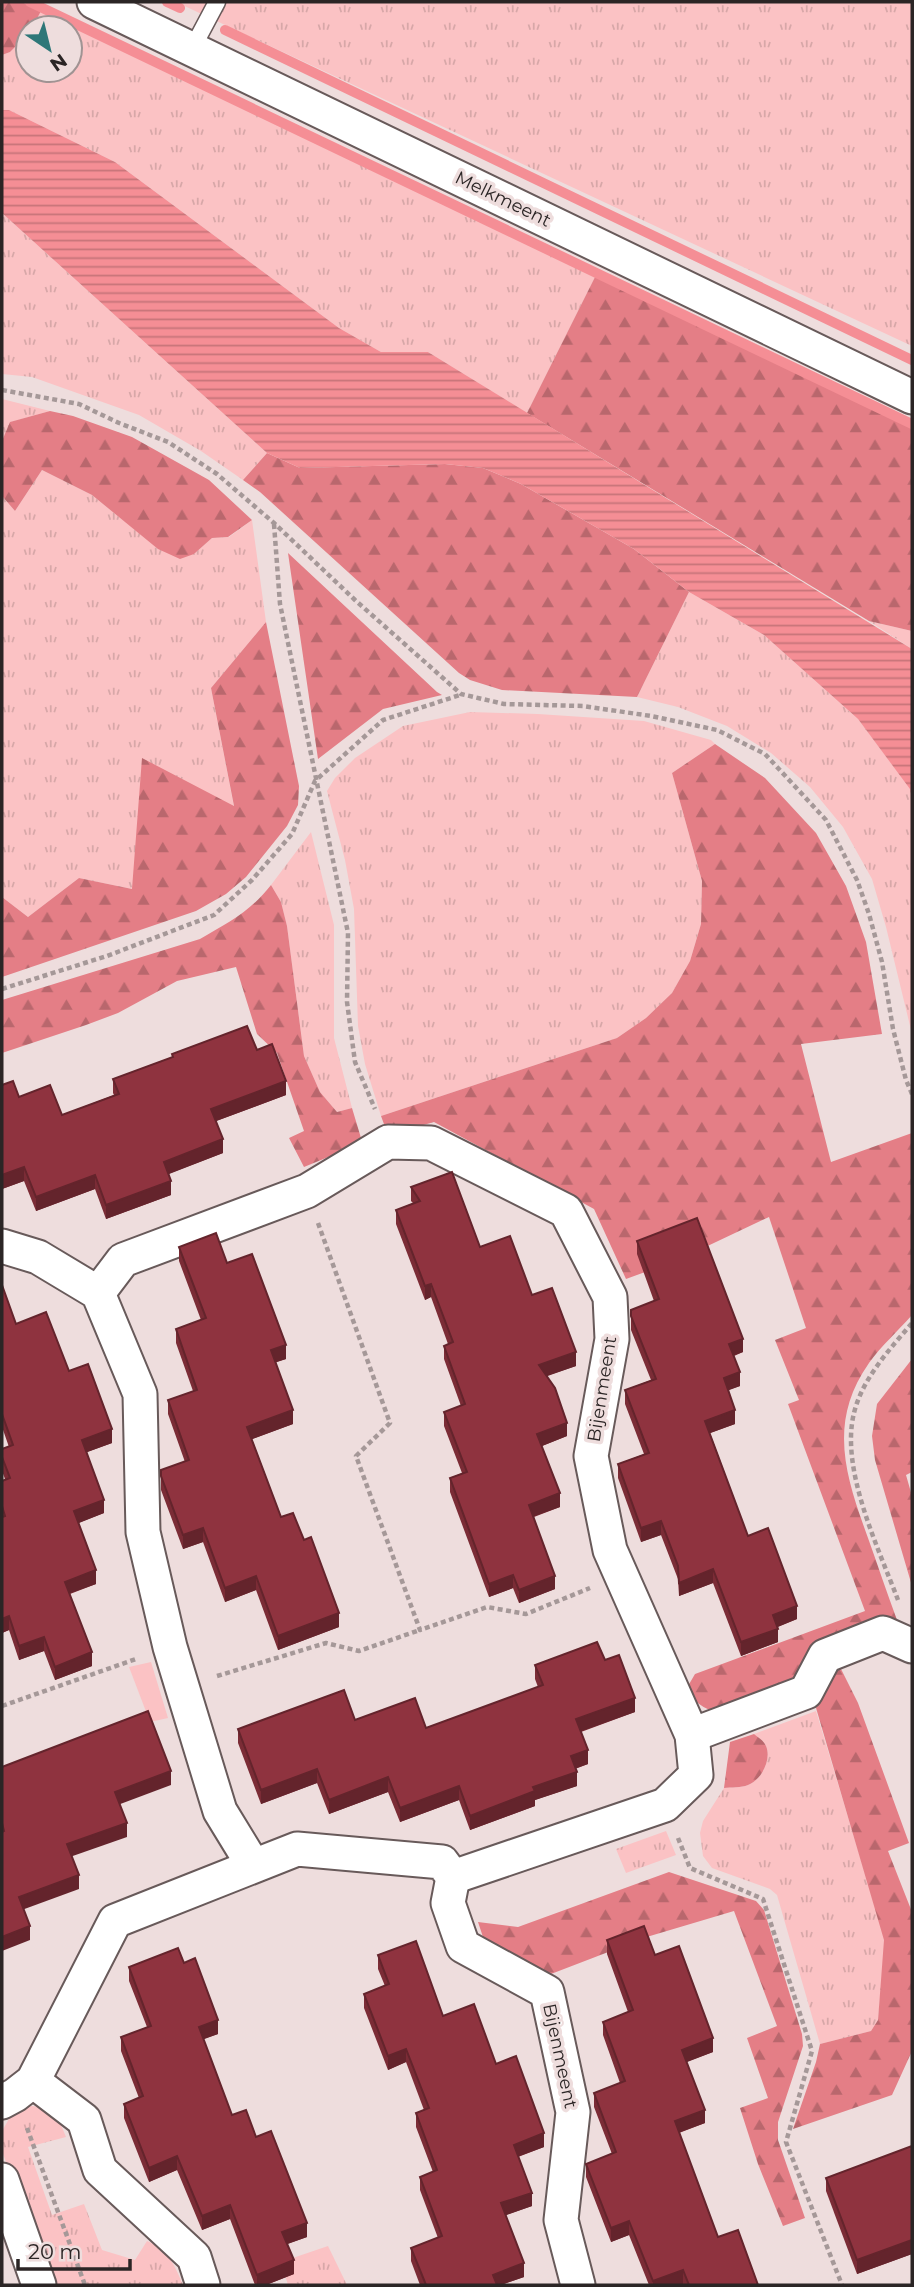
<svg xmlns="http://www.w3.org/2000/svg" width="914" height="2287" font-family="Montserrat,sans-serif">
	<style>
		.grass { fill: url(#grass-tufts) }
		.forest { fill: url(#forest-firs) }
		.garden { fill: #fbc2c4 }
		.water { fill: url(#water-rules) }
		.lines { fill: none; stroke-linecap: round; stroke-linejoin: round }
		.stream { stroke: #f58e95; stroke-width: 10 }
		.service-casing { stroke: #685a5a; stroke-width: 19 }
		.minor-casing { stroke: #685a5a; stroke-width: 37 }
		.path { stroke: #a59898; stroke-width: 4.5; stroke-dasharray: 5 3.5; stroke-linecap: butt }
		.service { stroke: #fff; stroke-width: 16 }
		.minor { stroke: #fff; stroke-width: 33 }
		.wall { fill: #7b2c36 }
		.shaded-wall { fill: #64242c }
		.building { fill: #8f333f; stroke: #64242c; stroke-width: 2 }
		.labels { text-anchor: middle; stroke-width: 7; stroke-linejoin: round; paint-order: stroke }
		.street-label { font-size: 18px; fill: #2b2525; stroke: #edd }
	</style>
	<defs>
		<pattern id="grass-tufts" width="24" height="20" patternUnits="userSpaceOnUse" patternTransform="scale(1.75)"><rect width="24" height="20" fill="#fbc2c4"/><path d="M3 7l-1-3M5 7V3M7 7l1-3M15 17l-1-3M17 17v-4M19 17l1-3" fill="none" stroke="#d7a7a8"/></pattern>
		<pattern id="forest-firs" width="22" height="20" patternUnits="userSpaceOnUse" patternTransform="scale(1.75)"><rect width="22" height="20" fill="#e47e86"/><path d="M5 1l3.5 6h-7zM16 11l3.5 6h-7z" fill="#b9676d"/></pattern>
		<pattern id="water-rules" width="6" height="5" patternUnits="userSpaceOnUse" patternTransform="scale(1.75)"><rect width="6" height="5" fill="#f58e95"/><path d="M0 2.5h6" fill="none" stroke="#c77479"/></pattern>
	</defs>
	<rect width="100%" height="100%" fill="#edd"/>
	<!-- grass -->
	<g class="grass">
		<path d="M176,2H912V346Z"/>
		<path d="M41,11L596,275L527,413L428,352H381L339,328L115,162L9,110H2V55L10,52L28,34V70H70V28H32Z"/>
		<path d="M2,213L267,453L243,480L201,451L139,415L32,377L2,374Z"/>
		<path d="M2,399L50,411L11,422L2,441Z"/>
		<path d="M42,470L92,495L124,521L194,554L212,538L229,537L252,520L266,622L211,688L234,807L132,889L79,878L28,917L2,897V496L15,511Z"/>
		<path d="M689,592L764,635L858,719L911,789L912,799V1034L886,927L872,879L843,827L810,787L771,753L727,726L678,707L637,697Z"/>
		<path d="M869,621L912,631V649Z"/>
		<path d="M470,712L538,714L644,721L711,740L715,744L672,773L702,881L701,924L690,961L672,993L646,1018L617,1038L381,1116L365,1064L358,1026L354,909L345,860L327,791L335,778L355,758L403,726Z"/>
		<path d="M311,832L334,925V1038L352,1108L337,1112L320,1092L304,1056L287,926L281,902L271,885Z"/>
		<path d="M816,1711L885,1940L878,2020L871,2031L820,2044L777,1895L770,1889L712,1868L703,1856L700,1833L703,1821L724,1788C731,1787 741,1788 748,1785C761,1780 772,1760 766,1746C764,1741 759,1738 754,1734Z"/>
		<path d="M666,1831L676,1855L626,1873L616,1849Z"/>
		<path d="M31,2106L54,2108L66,2137L28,2147L52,2215L84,2204L102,2250L135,2260L147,2241C168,2249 175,2266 183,2285H51L2,2151V2131L13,2112Z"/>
		<path d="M328,2246L347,2285H288L281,2262Z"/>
	</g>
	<!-- forest -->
	<g class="forest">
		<path d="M2,2H22L41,11L32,28H28V34L10,52L2,55Z"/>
		<path d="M596,275L912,428V631L869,621L527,413Z"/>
		<path d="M50,411L73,416L132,437L209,480L252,520L228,537L212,538L194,554L180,559L158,549L92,495L42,470L15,511L2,496V441L10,422Z"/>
		<path d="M267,453L300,468L445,464L483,468L521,484L634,549L689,592L637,697L502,690L470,680L459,673L260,492L243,480Z"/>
		<path d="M288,553L437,692L442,695L383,709L318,759Z"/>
		<path d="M266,622L299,786L298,805L287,826L246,877L226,894L196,911L2,977V897L28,917L79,878L132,889L142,758L234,806L211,688Z"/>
		<path d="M715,744L765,778L816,833L846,886L866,942L882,1034L801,1044L831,1162L912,1133V1315C898,1331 881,1346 869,1363C827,1423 846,1477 868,1538C878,1566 887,1593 897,1620L814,1649L793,1685L712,1711C700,1706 691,1700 688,1686L695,1674L865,1611L788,1404L799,1400L775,1340L806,1328L769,1217L678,1260L626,1279L594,1209L434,1122L388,1135L381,1116L617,1038L646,1018L672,993L690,961L701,924L702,881L672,773Z"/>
		<path d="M271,885L281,902L287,926L304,1056L320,1092L337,1112L352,1108L361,1138L338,1153L304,1167L289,1138L304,1131L277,1053L257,1034L236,967L177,981L118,1013L86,1025L2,1053V1000L200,939C228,923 251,911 271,885Z"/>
		<path d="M912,1359V1472L906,1475L912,1496V1586L875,1460L872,1436L877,1404Z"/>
		<path d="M838,1663L858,1703L909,1843L888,1851L912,1912V2051L892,2095L793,2129L816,2062L820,2044L871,2031L878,2020L884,1940L814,1701Z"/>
		<path d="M754,1734C759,1738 764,1741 766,1746C772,1760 761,1780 748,1785C741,1788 731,1787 724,1788L730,1742Z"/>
		<path d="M669,1872L756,1901L764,1910L802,2034L803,2046L778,2122V2140L805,2218L783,2226L758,2164L740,2108L768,2098L747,2038L777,2026L734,1911L650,1936L551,1974L489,1945L483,1937L478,1922L518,1927Z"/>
	</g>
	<!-- garden -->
	<path class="garden" d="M151,1662L168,1718L150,1722L129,1667Z"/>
	<!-- water -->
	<path class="water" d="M2,110H9L115,162L339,328L381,352H428L912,649V799L910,789L858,719L764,635L689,592L634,549L521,484L483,468L445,464L300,468L267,453L2,213Z"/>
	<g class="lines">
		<!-- stream -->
		<g class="stream">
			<path d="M30,2L912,424"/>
			<path d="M167,2L180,8"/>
			<path d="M225,30L912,360"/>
		</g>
		<!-- service casing -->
		<g class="service-casing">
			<path id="service" d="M192,49L217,2"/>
		</g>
		<!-- minor casing -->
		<g class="minor-casing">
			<g id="minor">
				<path d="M94,2L912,397"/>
				<path d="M2,1246L38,1257L98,1293L140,1394L143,1532L170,1647L220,1811L253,1865"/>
				<path d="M98,1293L123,1260L307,1191L388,1142L431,1143L566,1211L610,1297L612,1339L591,1456L610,1550L692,1735L696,1775L665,1805L453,1877"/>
				<path d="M692,1735L806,1692L825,1656L883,1633L912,1646"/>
				<path d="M33,2081L84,2120L100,2170L194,2257L203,2285"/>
				<path d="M2,2102L15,2095L33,2081L115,1921L297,1849L442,1862L453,1877L448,1903L463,1946L547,1992L573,2112L561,2220L578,2285"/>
				<path d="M2,2180L39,2285"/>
			</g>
		</g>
		<!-- path -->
		<g class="path">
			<path d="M2,390L79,404L119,423L168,442L217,474L274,523L355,600L461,694L504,704L583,706L651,716L717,730L765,754L826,820L857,880L869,914L882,962L893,1029L906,1080L912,1094"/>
			<path d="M274,524L280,604L348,933L347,1002L355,1062L375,1109"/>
			<path d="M2,989L107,956L214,915L252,880L292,834L315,781L383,720L460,695"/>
			<path d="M318,1223L390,1423L356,1456L420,1630L487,1607L526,1614L590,1588"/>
			<path d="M898,1600C878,1547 840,1469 854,1413C862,1379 890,1349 912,1323"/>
			<path d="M217,1676L326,1643L359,1651L420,1630"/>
			<path d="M2,1706L136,1659"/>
			<path d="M678,1838L690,1868L763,1899L812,2051L786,2142L842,2285"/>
			<path d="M27,2128L85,2285"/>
		</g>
		<!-- service -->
		<use href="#service" class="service"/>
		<!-- minor -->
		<use href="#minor" class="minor"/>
	</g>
	<!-- wall -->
	<g class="wall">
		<path d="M257,1050L286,1095L216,1121L223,1153L168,1174L171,1195L106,1219L95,1189L36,1211L24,1181L2,1189V1085L19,1097L62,1115L114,1095L113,1093V1079L172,1057V1054Z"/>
		<path d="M411,1187L480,1247L532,1295L576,1366L546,1376L567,1436L542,1446L560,1507L534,1517L555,1589L519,1603L513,1588L489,1597L450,1492V1478L462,1473L444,1426V1412L461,1406L444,1359V1346L448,1344L431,1297L425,1300L396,1224V1210L413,1203L411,1201Z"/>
		<path d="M637,1241L743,1352L734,1356L740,1386L728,1390L735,1424L710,1433L748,1536L797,1619L777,1627L778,1642L741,1656L713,1583L679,1596L678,1579L661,1535L641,1542L618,1478V1464L644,1454L625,1404V1390L651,1380L631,1330V1310L654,1301L637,1254Z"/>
		<path d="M179,1247L227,1263L286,1359L276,1362L293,1424L252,1439L281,1517L339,1627L278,1650L256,1590L225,1602L203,1542L183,1549L161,1490V1470L185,1462L168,1414V1400L193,1391L176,1343V1329L201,1320L179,1261Z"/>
		<path d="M2,1285L16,1324L69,1371L112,1443L87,1452L104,1513L78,1523L96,1584L70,1594L92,1666L55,1680L44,1651L19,1660L9,1630L2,1633V1481L5,1479L2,1471V1449L9,1447L2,1427Z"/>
		<path d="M605,1660L635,1712L581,1732L588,1764L575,1769L577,1786L535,1800V1806L470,1830L459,1800L400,1822L388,1792L329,1814L317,1783L261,1804L238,1743V1729L355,1720L426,1728L538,1687L535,1679V1665Z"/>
		<path d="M607,1940L655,1955L713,2052L686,2062L705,2123L679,2133L718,2237L758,2285H684L683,2284L680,2285H649L629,2235L611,2242L586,2177V2164L612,2154L594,2107V2093L620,2083L603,2035V2022L628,2012L607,1954Z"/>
		<path d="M378,1955L496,2064L544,2147L518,2157L532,2206L506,2215L524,2277L501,2285H420L411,2261V2248L438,2238L420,2190V2177L433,2172L416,2127V2113L424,2110L406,2062L388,2070L364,2008V1994L385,1986L378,1969Z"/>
		<path d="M184,1963L218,2034L203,2039L232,2115L256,2137L307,2237L287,2244L294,2274L266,2285H255L230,2219L202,2230L177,2170L149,2182L124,2118V2104L139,2098L121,2051V2037L147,2027L129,1981V1967Z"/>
		<path d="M912,2146V2254L857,2274L826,2191V2178Z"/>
	</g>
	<!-- shaded-wall -->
	<g class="shaded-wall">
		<path d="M286,1081V1095L211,1123V1109Z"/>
		<path d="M223,1139V1153L164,1176V1162Z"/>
		<path d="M24,1167V1181L2,1189V1175Z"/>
		<path d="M95,1175V1189L36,1211V1197Z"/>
		<path d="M171,1181V1195L106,1219V1205Z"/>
		<path d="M431,1284V1297L425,1300V1286Z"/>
		<path d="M743,1339V1352L729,1357V1344Z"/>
		<path d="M286,1345V1359L271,1364V1350Z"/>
		<path d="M576,1352V1366L539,1379V1365Z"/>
		<path d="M740,1372V1386L724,1392V1378Z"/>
		<path d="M293,1410V1424L247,1441V1427Z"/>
		<path d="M735,1410V1424L705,1435V1421Z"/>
		<path d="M567,1423V1436L537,1448V1434Z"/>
		<path d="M112,1429V1443L82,1454V1440Z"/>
		<path d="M560,1493V1507L529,1518V1505Z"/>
		<path d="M104,1500V1513L74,1525V1511Z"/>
		<path d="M661,1521V1535L641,1542V1528Z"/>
		<path d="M203,1528V1542L183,1549V1535Z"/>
		<path d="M713,1569V1583L679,1596V1583Z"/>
		<path d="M96,1570V1584L65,1595V1582Z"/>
		<path d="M513,1575V1588L489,1597V1584Z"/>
		<path d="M256,1576V1590L225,1602V1588Z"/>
		<path d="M555,1576V1589L519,1603V1590Z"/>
		<path d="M797,1606V1619L773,1629V1615Z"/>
		<path d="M339,1613V1627L278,1650V1636Z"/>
		<path d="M9,1616V1630L2,1633V1619Z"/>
		<path d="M778,1629V1642L741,1656V1642Z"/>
		<path d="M44,1637V1651L19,1660V1646Z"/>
		<path d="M92,1652V1666L55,1680V1667Z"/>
		<path d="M635,1698V1712L576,1733V1719Z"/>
		<path d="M588,1750V1764L571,1770V1756Z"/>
		<path d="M317,1769V1783L261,1804V1790Z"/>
		<path d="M171,1771V1785L115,1806V1792Z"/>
		<path d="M577,1772V1786L535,1800V1806L470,1830V1816L533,1787Z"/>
		<path d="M388,1777V1792L329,1814V1800Z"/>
		<path d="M459,1786V1800L400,1822V1808Z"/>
		<path d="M127,1823V1837L67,1858V1844Z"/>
		<path d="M79,1875V1889L19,1911V1897Z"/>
		<path d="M30,1926V1940L2,1951V1937Z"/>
		<path d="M218,2020V2034L199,2041V2027Z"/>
		<path d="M713,2038V2052L682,2064V2050Z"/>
		<path d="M406,2049V2062L388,2070V2056Z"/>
		<path d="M705,2110V2123L675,2134V2121Z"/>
		<path d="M544,2133V2147L514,2158V2145Z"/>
		<path d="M177,2156V2170L149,2182V2168Z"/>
		<path d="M532,2193V2206L501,2217V2203Z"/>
		<path d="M230,2205V2219L202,2230V2216Z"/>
		<path d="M629,2221V2235L611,2242V2228Z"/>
		<path d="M307,2223V2237L282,2246V2232Z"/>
		<path d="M912,2240V2254L857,2274V2260Z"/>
		<path d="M294,2260V2274L266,2285H257V2275Z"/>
		<path d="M524,2263V2277L501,2285H493V2275Z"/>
		<path d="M683,2270V2284L680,2285H653V2281Z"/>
	</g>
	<!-- building -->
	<g class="building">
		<path d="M247,1026L257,1050L272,1044L286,1081L211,1109L223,1139L164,1162L171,1181L106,1205L95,1175L36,1197L24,1167L2,1175V1085L13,1081L19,1097L50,1085L62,1115L119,1094L113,1079L173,1057L172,1054Z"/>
		<path d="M452,1172L480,1247L510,1236L532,1295L552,1288L576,1352L539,1365L555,1388L567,1423L537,1434L560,1493L529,1505L555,1576L519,1590L513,1575L489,1584L450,1478L467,1472L444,1412L465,1404L444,1346L453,1342L431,1284L425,1286L396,1210L420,1201L411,1187Z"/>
		<path d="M697,1218L743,1339L729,1344L740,1372L724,1378L735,1410L705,1421L748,1536L768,1528L797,1606L773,1615L778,1629L741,1642L713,1569L679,1583L678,1566L661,1521L641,1528L618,1464L649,1453L625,1390L656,1379L631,1316V1310L659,1299L637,1241Z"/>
		<path d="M216,1233L227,1263L252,1254L286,1345L271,1350L293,1410L247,1427L281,1517L293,1513L304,1540L311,1537L339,1613L278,1636L256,1576L225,1588L203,1528L183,1535L161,1476V1470L189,1460L168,1400L197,1390L176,1329L206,1318L179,1247Z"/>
		<path d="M2,1285L16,1324L46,1312L69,1371L88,1364L112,1429L82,1440L104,1500L74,1511L96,1570L65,1582L92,1652L55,1667L44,1637L19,1646L9,1616L2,1619V1517L5,1516L2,1506V1481L10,1478L2,1457V1449L13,1445L2,1414Z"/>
		<path d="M597,1642L605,1660L619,1655L635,1698L576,1719L588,1750L571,1756L577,1772L533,1787L535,1791L470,1816L459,1786L400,1808L388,1777L329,1800L317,1769L261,1790L238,1729L344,1690L355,1720L415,1698L426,1728L543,1685L535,1665Z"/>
		<path d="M148,1711L171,1771L115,1792L127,1823L67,1844L79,1875L19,1897L30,1926L2,1937V1832L4,1831L2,1823V1767Z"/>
		<path d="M644,1926L655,1955L679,1946L713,2038L682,2050L705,2110L675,2121L718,2237L738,2230L758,2285H689L683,2270L653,2281L629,2221L611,2228L586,2164L616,2152L594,2093L625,2081L603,2022L633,2010L607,1940Z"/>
		<path d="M416,1941L443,2016L474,2004L496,2064L516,2056L544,2133L514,2145L532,2193L501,2203L524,2263L493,2275L497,2285H426L411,2248L442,2236L420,2177L437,2170L416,2113L429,2108L406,2049L388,2056L364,1994L389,1984L378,1955Z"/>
		<path d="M178,1948L184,1963L195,1958L218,2020L199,2027L232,2115L246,2110L256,2137L271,2131L307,2223L282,2232L294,2260L257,2275L230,2205L202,2216L177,2156L149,2168L124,2104L143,2096L121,2037L151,2026L129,1967Z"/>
		<path d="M912,2146V2240L857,2260L826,2178Z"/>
	</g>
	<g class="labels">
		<!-- street labels -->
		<g class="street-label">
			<text transform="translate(503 199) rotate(26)" y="6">Melkmeent</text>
			<text transform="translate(602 1389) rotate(-81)" y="6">Bijenmeent</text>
			<text transform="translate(560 2056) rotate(78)" y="6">Bijenmeent</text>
		</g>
	</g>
	<!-- border -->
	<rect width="914" height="2287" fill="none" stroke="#2b2525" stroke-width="7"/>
	<!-- north arrow -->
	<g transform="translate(49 49) rotate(145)"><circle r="33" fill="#eedddd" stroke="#a09393" stroke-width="2"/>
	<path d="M0-5L12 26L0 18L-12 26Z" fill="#2e7778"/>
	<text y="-10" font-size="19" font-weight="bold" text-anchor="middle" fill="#2b2525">N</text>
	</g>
	<!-- scale -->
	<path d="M18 2259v10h112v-10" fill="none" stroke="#2b2525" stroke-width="3.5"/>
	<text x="28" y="2259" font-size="21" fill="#2b2525" stroke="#eedddd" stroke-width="5" paint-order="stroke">20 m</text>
</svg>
